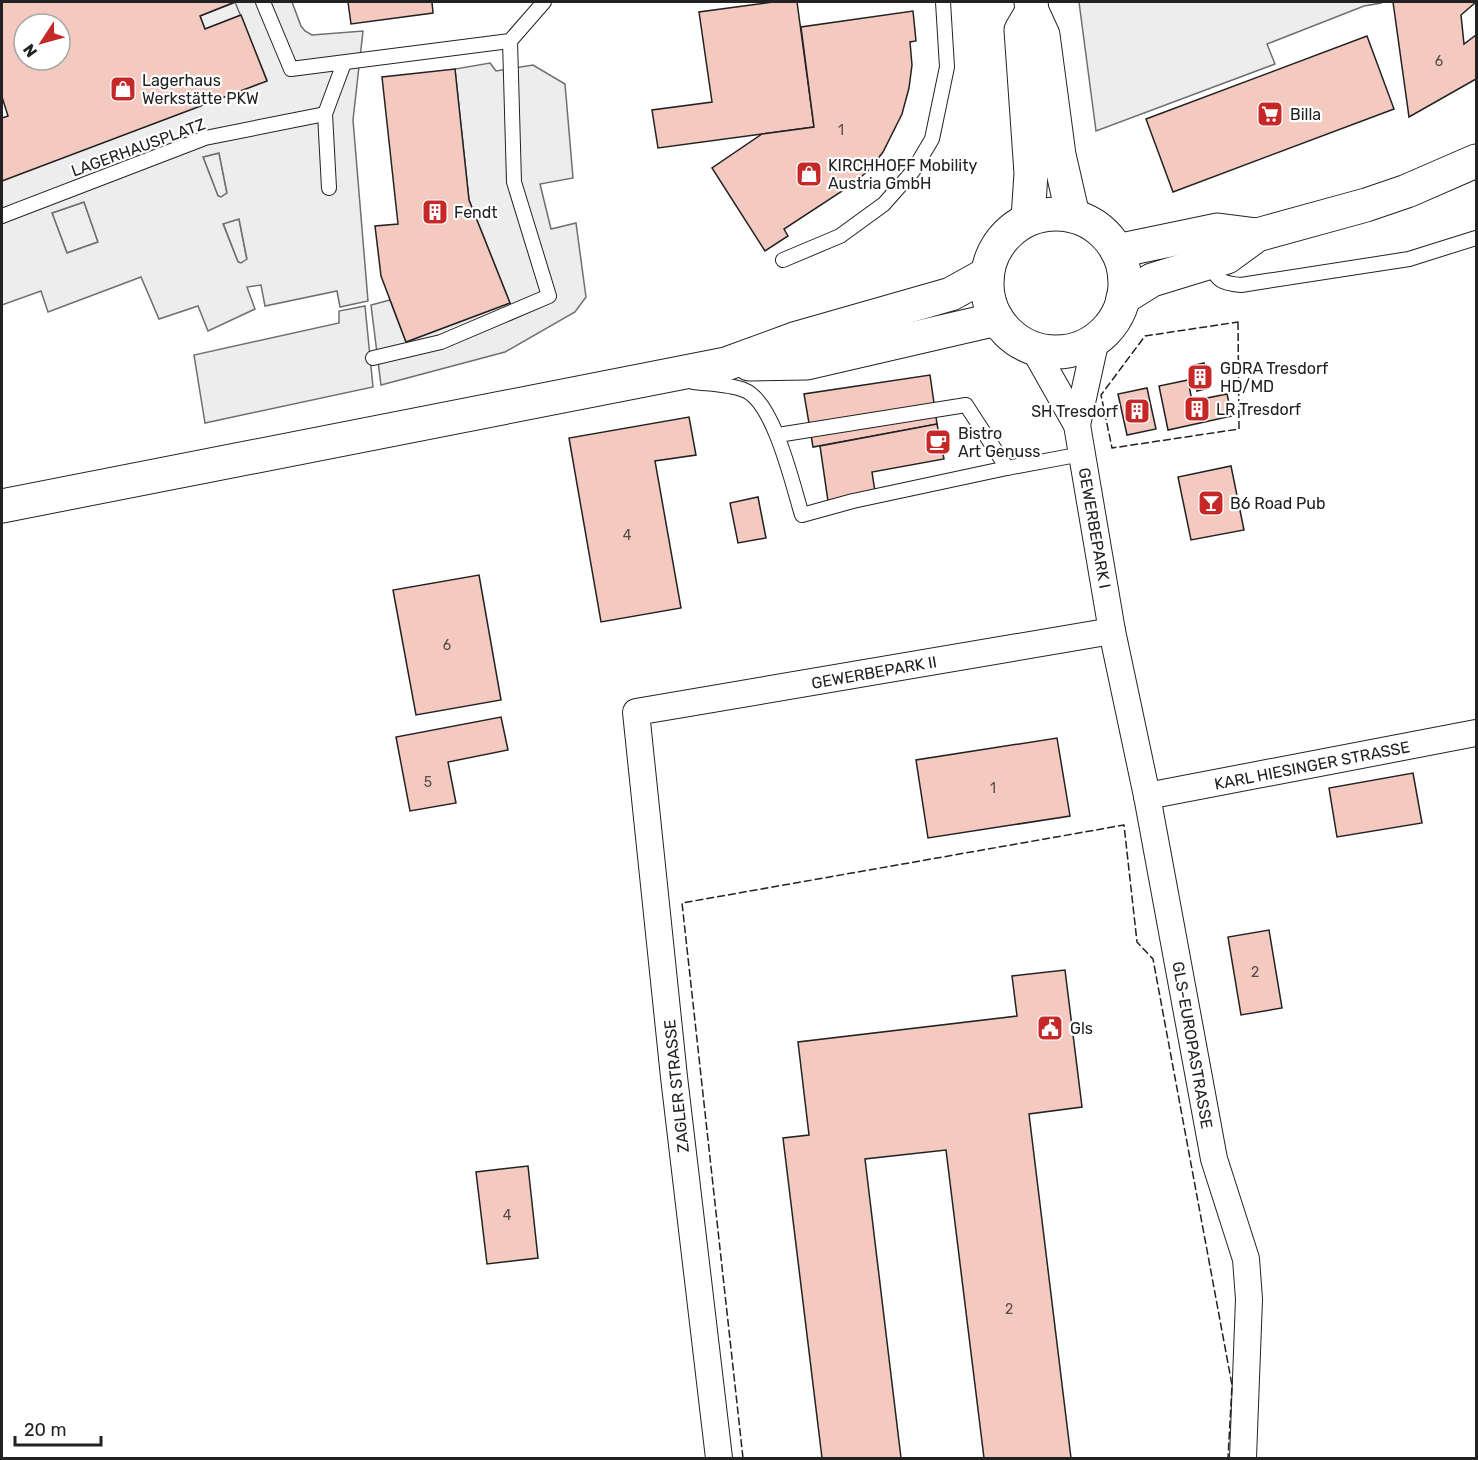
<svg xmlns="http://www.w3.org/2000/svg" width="1478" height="1460" font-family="Rubik,sans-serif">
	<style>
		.green { fill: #eee; stroke: #6f6f6f; stroke-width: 1.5 }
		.parking { fill: #ededed; stroke: #6f6f6f; stroke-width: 1.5; fill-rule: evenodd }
		.building { fill: #f3c9c0; stroke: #222; stroke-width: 1.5; fill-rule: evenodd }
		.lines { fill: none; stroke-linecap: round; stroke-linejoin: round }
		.service-casing { stroke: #222; stroke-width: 16 }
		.minor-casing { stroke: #222; stroke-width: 28 }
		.secondary-casing { stroke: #222; stroke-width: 35 }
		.primary-casing { stroke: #222; stroke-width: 35 }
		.service { stroke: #fff; stroke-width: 14 }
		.minor { stroke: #fff; stroke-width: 26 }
		.secondary { stroke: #fff; stroke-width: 33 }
		.primary { stroke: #fff; stroke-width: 33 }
		.fence { stroke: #222; stroke-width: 1.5; stroke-dasharray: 8 3; stroke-linecap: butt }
		.labels { text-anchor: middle; stroke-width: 4.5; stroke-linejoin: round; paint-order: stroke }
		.number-label { font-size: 14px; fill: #564c4a }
		.poi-label { font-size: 16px; fill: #222; stroke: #fff; text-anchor: start }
		.street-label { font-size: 16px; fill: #222; stroke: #fff }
	</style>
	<rect width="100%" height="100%" fill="#fff"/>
	<!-- green -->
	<g class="green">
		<path d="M236,2L241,15L205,29L200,16Z"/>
		<path d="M219,153L227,193L221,197L218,196L203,157Z"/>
		<path d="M84,202L98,242L67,253L52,213Z"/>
		<path d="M239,219L247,260L241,263L238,262L223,223Z"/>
	</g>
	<!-- parking -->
	<g class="parking">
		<path d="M235,2H292L301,26L305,31L312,35L363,31L353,120L368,301L340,307L337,291L265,306L261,285L247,287L255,309L208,331L198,306L159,319L141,277L48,312L41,291L2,305V181L267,80ZM219,153L227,193L221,197L218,196L203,157ZM84,202L98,242L67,253L52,213ZM239,219L247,259L241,263L238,262L223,224Z"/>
		<path d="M1079,2H1381V3L1364,6L1267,44L1275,64L1096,131Z"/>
		<path d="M490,63L496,71L533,65L565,84L573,178L540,184L551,229L576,223L586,297L575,312L505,352L381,385L371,305L390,300L406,342L510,303L469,200L455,69Z"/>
		<path d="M365,306L373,387L205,423L194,355L339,323V311Z"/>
	</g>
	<!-- building -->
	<g class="building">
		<path d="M2,2H235L200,16L205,29L241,15L267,81L2,181V118L8,116L2,97ZM24,24H60V60H24Z"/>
		<path d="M348,2H432L433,13L351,24Z"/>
		<path d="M773,2H797L814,127L658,148L652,110L712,102L699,12Z"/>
		<path d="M1393,2H1476L1461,15L1464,44L1476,35V79L1409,117Z"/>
		<path d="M913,11L916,41L910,42L912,65L909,88L902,114L883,152L870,169L853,184L784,229L788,236L765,251L712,168L762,134L814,127L801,27Z"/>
		<path d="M1367,36L1394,109L1173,192L1146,119Z"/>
		<path d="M455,69L469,200L510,303L406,342L381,276L375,226L398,224L382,77Z"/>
		<path d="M1204,363L1209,388L1197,391L1191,366Z"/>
		<path d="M930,375L937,424L813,447L804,394Z"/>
		<path d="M1188,380L1192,401L1227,394L1232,416L1168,430L1159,386Z"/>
		<path d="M1147,388L1156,429L1127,435L1118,394Z"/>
		<path d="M689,417L696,455L655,461L681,608L601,622L569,438Z"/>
		<path d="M937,424L944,459L872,472L875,492L828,501L820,446Z"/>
		<path d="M1231,466L1244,530L1191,540L1178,477Z"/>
		<path d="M758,497L766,538L738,543L730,503Z"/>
		<path d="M479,575L501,700L416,715L393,590Z"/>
		<path d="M501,717L508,750L448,762L456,803L410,811L396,737Z"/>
		<path d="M1057,738L1070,816L928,838L916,760Z"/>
		<path d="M1413,773L1422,823L1337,837L1329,788Z"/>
		<path d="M1269,930L1282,1008L1241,1015L1228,937Z"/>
		<path d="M1065,970L1082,1107L1029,1114L1071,1458H984L946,1150L865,1159L901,1458H822L783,1138L809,1135L798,1042L1017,1016L1012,976Z"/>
		<path d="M528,1166L538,1258L487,1264L476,1172Z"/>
	</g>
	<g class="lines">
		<!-- service casing -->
		<g class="service-casing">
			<g id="service">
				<path d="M263,2L291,69L510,41L544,2"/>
				<path d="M329,188L325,114L344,63"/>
				<path d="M2,216L205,138L325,114"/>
				<path d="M783,260L840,236L884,204L913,171L932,139L947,67L943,2"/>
				<path d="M1209,264C1218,281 1221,283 1241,285L1409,259L1476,238"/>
				<path d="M373,358L441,342L549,296L514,182L510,41"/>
				<path d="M693,382C709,384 729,384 744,390C774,401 793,486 802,515L853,501L1007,468"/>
				<path d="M778,435L966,405L1007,468L1082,454"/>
			</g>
		</g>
		<!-- minor casing -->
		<g class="minor-casing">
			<g id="minor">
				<path d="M1034,349L1077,425L1112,631L1147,796L1214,1159L1246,1259L1249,1299L1243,1458"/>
				<path d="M1077,425L1096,339"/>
				<path d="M1147,796L1476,733"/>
				<path d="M719,1458L674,1077L636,712L1112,631"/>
			</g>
		</g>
		<!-- secondary casing -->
		<g class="secondary-casing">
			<g id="secondary">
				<path d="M1031,2L1032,11L1043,35L1059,155L1073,216"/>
				<path d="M1028,219L1031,173L1021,30L1031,13"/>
			</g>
		</g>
		<!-- primary casing -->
		<g class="primary-casing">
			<g id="primary">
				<circle cx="1056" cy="283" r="69"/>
				<path d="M1117,251L1218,230L1257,235L1366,205L1407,191L1476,161"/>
				<path d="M1123,298L1152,280L1227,257L1257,235"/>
				<path d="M749,364L807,363L997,319"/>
				<path d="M2,506L726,364L797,338L951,294L987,274"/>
			</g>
		</g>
		<!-- service -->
		<use href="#service" class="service"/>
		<!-- minor -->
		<use href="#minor" class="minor"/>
		<!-- secondary -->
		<use href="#secondary" class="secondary"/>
		<!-- primary -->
		<use href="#primary" class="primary"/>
		<!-- fence -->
		<g class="fence">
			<path d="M1238,322L1239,429L1112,448L1101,395L1145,336Z"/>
			<path d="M743,1458L682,903L1124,825L1137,942L1153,959L1232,1385L1228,1458"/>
		</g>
	</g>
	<!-- icons -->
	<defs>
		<g id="shop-square" transform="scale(1.35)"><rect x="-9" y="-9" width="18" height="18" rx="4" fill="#c62828" stroke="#fff"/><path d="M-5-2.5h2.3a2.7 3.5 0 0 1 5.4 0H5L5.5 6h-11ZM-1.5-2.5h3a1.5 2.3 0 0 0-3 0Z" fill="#fff"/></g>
		<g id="supermarket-square" transform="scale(1.35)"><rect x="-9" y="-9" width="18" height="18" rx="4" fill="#c62828" stroke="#fff"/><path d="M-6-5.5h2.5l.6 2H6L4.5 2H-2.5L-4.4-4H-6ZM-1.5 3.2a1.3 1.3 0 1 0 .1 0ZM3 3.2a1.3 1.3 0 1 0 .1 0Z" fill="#fff"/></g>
		<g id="building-square" transform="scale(1.35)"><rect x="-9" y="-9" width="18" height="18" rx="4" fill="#c62828" stroke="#fff"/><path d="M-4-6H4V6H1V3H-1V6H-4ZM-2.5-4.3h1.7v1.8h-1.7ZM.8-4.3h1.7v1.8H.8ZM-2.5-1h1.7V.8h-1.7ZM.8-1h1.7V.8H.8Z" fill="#fff"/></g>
		<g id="cafe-square" transform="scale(1.35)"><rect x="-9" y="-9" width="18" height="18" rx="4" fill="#c62828" stroke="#fff"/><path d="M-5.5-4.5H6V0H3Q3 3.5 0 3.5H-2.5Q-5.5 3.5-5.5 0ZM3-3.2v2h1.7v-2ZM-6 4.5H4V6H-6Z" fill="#fff"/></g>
		<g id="bar-square" transform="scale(1.35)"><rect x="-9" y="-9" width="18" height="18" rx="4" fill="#c62828" stroke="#fff"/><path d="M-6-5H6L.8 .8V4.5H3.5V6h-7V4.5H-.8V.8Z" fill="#fff"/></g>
		<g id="civic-square" transform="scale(1.35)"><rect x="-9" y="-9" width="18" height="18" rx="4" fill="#c62828" stroke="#fff"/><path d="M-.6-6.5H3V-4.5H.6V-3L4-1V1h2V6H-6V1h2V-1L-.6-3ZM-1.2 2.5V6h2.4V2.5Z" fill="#fff"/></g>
	</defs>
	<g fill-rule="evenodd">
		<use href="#shop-square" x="123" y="89"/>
		<use href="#supermarket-square" x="1270" y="114"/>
		<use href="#shop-square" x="809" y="174"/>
		<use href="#building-square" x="435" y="212"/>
		<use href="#building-square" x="1200" y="377"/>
		<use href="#building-square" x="1197" y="409"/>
		<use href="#building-square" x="1137" y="411"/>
		<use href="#cafe-square" x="938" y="442"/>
		<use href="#bar-square" x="1211" y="503"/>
		<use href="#civic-square" x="1050" y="1028"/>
	</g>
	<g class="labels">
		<!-- number labels -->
		<g class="number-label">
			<text x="1439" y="66">6</text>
			<text x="841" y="135">1</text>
			<text x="627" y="540">4</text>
			<text x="447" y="650">6</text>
			<text x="428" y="787">5</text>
			<text x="993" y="793">1</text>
			<text x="1255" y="977">2</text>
			<text x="507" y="1220">4</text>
			<text x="1009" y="1314">2</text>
		</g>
		<!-- poi labels -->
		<g class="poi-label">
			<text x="142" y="86">Lagerhaus<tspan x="142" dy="18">Werkstätte PKW</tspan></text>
			<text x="1290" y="120">Billa</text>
			<text x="828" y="171">KIRCHHOFF Mobility<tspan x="828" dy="18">Austria GmbH</tspan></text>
			<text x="454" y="218">Fendt</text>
			<text x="1220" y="374">GDRA Tresdorf<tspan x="1220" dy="18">HD/MD</tspan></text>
			<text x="1216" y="415">LR Tresdorf</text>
			<text x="1118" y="417" text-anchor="end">SH Tresdorf</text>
			<text x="958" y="439">Bistro<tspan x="958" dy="18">Art Genuss</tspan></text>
			<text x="1230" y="509">B6 Road Pub</text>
			<text x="1070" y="1034">Gls</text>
		</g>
		<!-- street labels -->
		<g class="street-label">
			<text transform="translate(138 147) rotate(-20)" y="6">LAGERHAUSPLATZ</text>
			<text transform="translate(1095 528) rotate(80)" y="6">GEWERBEPARK I</text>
			<text transform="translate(874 672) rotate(-10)" y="6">GEWERBEPARK II</text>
			<text transform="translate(1312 765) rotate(-11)" y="6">KARL HIESINGER STRASSE</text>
			<text transform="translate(1193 1045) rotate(80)" y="6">GLS-EUROPASTRASSE</text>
			<text transform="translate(676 1086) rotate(-96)" y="6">ZAGLER STRASSE</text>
		</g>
	</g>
	<!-- border -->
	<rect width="1478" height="1460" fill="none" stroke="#222222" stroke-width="6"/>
	<!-- north arrow -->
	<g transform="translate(42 42) rotate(234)"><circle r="28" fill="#ffffff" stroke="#a7a7a7" stroke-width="1.5"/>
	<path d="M0-4.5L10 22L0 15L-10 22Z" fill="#c62828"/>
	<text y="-9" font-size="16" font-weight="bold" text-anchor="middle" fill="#222222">N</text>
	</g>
	<!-- scale -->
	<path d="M15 1436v9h86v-9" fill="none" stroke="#222222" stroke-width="3"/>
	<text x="24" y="1436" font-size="18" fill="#222222" stroke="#ffffff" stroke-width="4.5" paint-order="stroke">20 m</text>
</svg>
